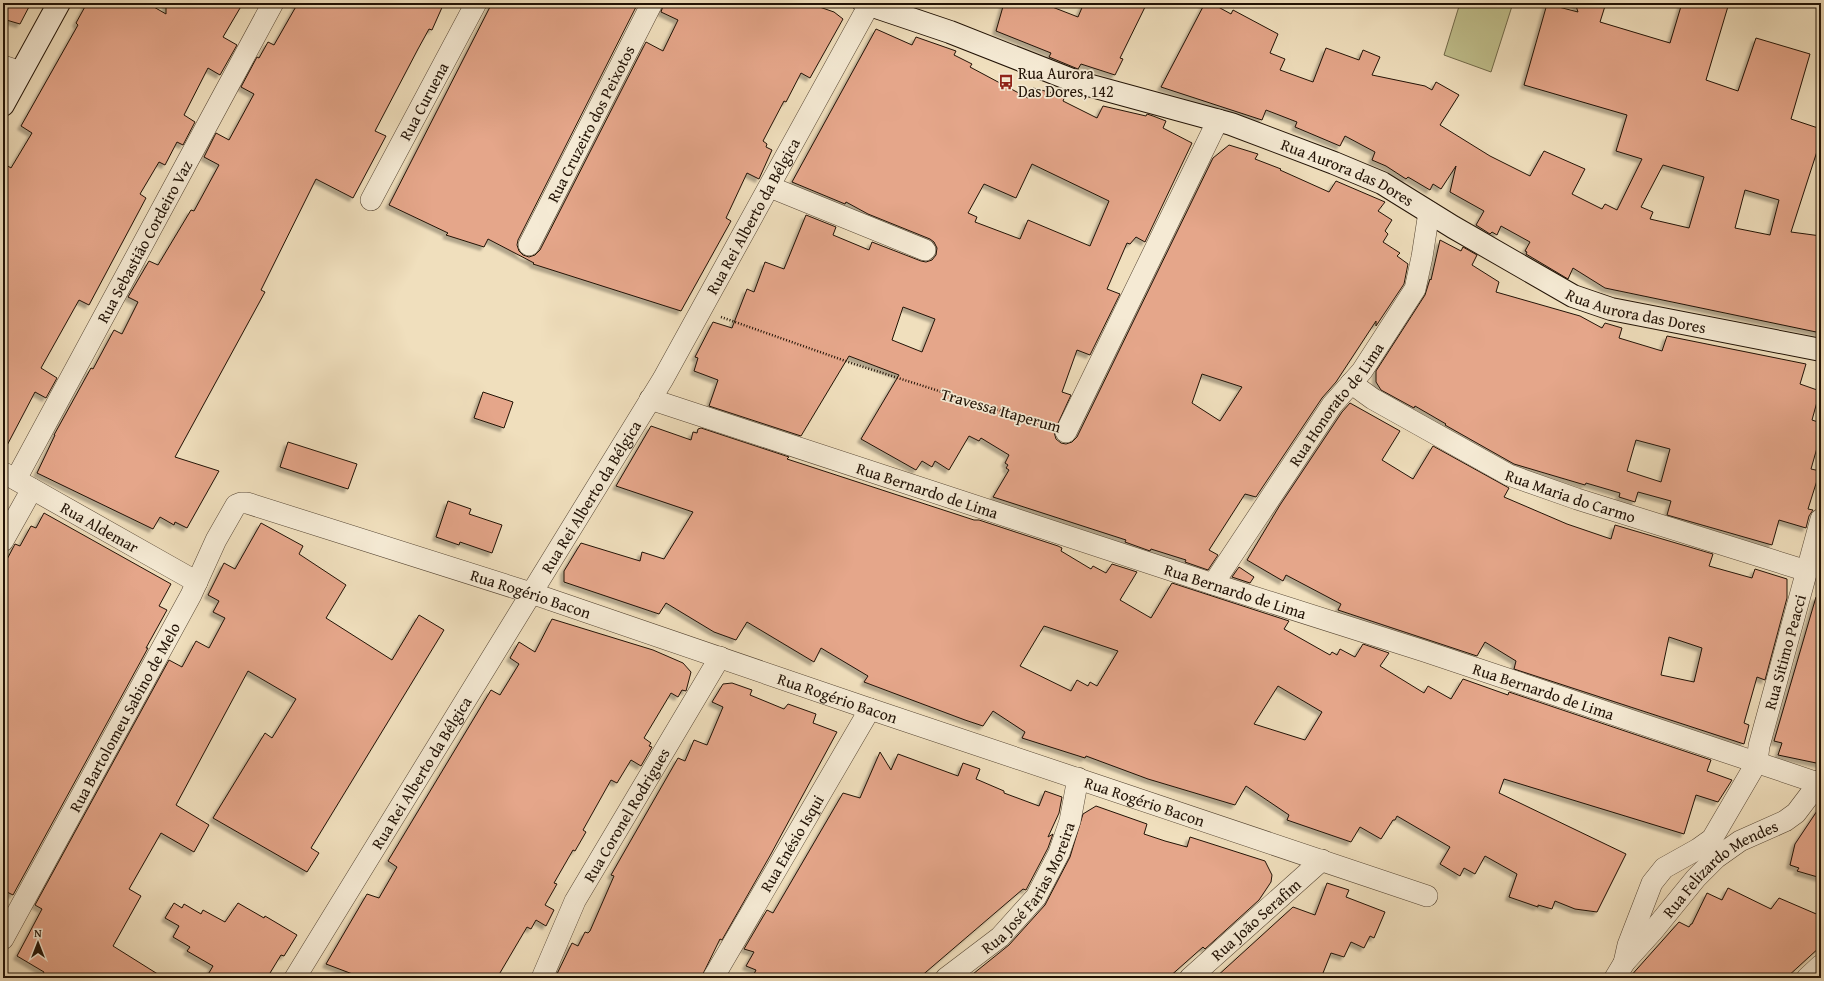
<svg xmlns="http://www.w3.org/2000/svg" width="1824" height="981" font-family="'Gentium Book Plus',serif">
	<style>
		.grass { fill: #c0c08d; stroke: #706949 }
		.building { fill: #e5a68a; stroke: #211205; fill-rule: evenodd; filter: url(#shadow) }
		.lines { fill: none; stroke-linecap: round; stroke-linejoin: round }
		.street-casing { stroke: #554533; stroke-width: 22 }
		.secondary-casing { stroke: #211205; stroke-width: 24 }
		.path { stroke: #211205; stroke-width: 2.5; stroke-dasharray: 1 2; stroke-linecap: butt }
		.street { stroke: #f5ead4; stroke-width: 21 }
		.secondary { stroke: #f5ead4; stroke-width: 22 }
		.labels { text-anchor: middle; stroke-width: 3.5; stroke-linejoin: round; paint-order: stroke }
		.poi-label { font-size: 16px; fill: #211205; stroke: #f5ead4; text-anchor: start }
		.street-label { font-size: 16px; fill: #211205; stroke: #f5ead4 }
	</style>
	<defs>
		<filter id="shadow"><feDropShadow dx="-3.5" dy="3.5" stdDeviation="1" flood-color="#0004"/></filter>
	</defs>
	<rect width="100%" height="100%" fill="#f0dfbd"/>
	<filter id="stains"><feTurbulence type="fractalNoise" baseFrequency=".005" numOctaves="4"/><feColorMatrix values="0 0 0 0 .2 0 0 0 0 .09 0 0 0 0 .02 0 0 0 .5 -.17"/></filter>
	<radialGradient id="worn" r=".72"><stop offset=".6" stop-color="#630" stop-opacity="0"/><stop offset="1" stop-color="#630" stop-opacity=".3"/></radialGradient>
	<!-- grass -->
	<path class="grass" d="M1460,3H1513L1491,72L1444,55Z"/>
	<!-- building -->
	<g class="building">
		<path d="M3,3H31L20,24L3,19Z"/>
		<path d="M87,3H147L166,14V3H243L223,37L237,45L220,75L208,68L184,115L195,122L183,145L177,142L165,165L159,162L140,194L146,198L89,305L79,300L41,368L57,378L46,398L35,392L3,453V163L11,168L32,133L21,126L78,25L76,23Z"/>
		<path d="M298,3H444L432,30L429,29L418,49L375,131L386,136L353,198L316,179L261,290L265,292L175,457L219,471L187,528L175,522L174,525L160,517L153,529L37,473L55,435H54L91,368L93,369L114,330L122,334L138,302L128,297L149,261L158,265L191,210L194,211L219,165L204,157L216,133L229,140L254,94L241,87L257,57L259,58L268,42L274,45Z"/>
		<path d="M492,3H638L518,240L517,245L519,251L523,255L529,257L535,255L540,250L646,42L663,51L678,20L661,12L664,3H808L834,12L843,19L810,78L801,73L786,102L784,101L763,141L767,144L766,147L772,150L759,179L747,173L726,218L731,221L681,311L533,264L534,263L488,239L484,247L446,235L448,233L389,205Z"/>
		<path d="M1004,3H1042L1078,17L1084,3H1147L1120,58L1123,59L1115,75L1081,64L1078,69L1049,57L1051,53L996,31Z"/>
		<path d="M1205,3H1211L1231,14L1233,10L1278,34L1270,53L1285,59L1280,70L1313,82L1326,48L1359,60L1363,50L1380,57L1372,75L1425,86L1432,90L1436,82L1459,95L1440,125L1490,156L1530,176L1544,151L1585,169L1572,194L1602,209L1605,204L1617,210L1642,159L1616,151L1627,115L1524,85L1547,4L1578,12L1575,3H1606L1600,22L1670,43L1682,3H1729L1706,80L1738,91L1756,38L1810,54L1791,119L1821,129V139L1791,232L1821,236V333L1605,288L1573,268L1568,279L1526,254L1527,252L1525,251L1530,242L1501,226L1497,235L1492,232L1490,234L1476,225L1484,211L1450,192L1456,166L1441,189L1433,184L1430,190L1408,177L1406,179L1386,166L1372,160L1375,152L1345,136L1340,146L1295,127L1297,122L1266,110L1262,120L1161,87ZM1663,165L1704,177L1689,228L1650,219L1653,212L1641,207ZM1745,190L1779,200L1770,235L1735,228Z"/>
		<path d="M876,29L912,45L916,37L956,51L954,55L972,64L970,67L1028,98L1033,88L1065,96L1063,101L1097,118L1103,106L1146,116L1147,114L1153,116L1166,121L1163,128L1192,143L1145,242L1136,237L1130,244L1127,243L1107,289L1120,294L1090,355L1077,350L1062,392L1071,395L1054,432L1056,439L1061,443L1066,444L1072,442L1077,437L1213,158L1229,145L1258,154L1255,159L1281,169L1280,170L1329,192L1336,181L1385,202L1378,211L1392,220L1385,231L1388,234L1383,242L1400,253L1397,256L1408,264L1404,284L1376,326V321L1336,382L1322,398L1256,497L1245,494L1209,550L1218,555L1208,570L1185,562L1186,560L1151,549L1150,551L1125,542L1126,540L993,497L1009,470L1006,468L1008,465L1005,463L1009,455L981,438L979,441L969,436L949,470L935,461L932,467L922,461L916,470L861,439L899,375L849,356L801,436L709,406L718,380L694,371L698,358L695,357L713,322L732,328L747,289L754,292L765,262L784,269L806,215L836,227L833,235L869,250L872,242L921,261L926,262L932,260L936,255L937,248L934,242L930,239L868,214L846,202L845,204L792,182ZM1032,164L1109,201L1090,246L1028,220L1020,239L975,222L977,217L968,213L984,184L1016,198ZM903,307L935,319L922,352L892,340ZM1202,374L1242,387L1220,421L1192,403Z"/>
		<path d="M1440,240L1461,251L1463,247L1477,255L1472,265L1499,282L1496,292L1580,316L1602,328L1605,323L1622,328L1619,338L1662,351L1667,336L1806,364L1800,384L1820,391L1812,420L1821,423V434L1811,469L1820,471L1808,509L1813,510L1809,516L1806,528L1779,520L1772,545L1667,515L1671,501L1638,492L1635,502L1619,497L1620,493L1586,483L1585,485L1514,464L1445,425L1446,424L1415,406L1414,408L1381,390L1376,382V371L1425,295L1430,279L1431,280ZM1636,440L1670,449L1661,482L1627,471Z"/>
		<path d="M483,392L513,402L504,428L474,418Z"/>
		<path d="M1350,403L1400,431L1382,460L1413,479L1433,446L1509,488L1504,497L1567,524L1611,539L1615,525L1713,554L1709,566L1752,578L1755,569L1787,579V598L1765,680L1757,677L1744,723L1749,725L1744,744L1514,669L1516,661L1485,642L1477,656L1338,610L1341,604L1286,575L1283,581L1247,560L1280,505L1342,412ZM1669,637L1702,648L1694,682L1661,675Z"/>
		<path d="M651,426L691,440L693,432L697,433L698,429L701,428L789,457L787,459L974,520H979L1058,546L1062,548L1061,551L1091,569L1093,566L1106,573L1112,564L1137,572L1120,600L1151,618L1172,583L1289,621L1284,629L1330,655L1332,652L1337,655L1340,649L1355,657L1363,644L1389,653L1380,666L1424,693L1428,686L1451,699L1463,679L1508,695L1509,692L1711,760L1707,771L1732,780L1718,802L1696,795L1684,834L1504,779L1499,793L1626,854L1597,912L1575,909L1555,901L1552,909L1538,905V907L1509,897L1517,874L1485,856L1475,874L1464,868L1460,876L1440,864L1450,847L1397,816L1395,820H1393L1381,839L1360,827L1351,842L1287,820L1289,815L1246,786L1235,805L1148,779L1086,756L1085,758L1022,738L1025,732L993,711L983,726L965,720L864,682L868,676L821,648L814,662L747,622L736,640L714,632L666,603L659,614L564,582V571L581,543L640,561L642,552L664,559L693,512L616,486ZM1044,626L1118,651L1097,686L1090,682L1088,686L1077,680L1071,691L1020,666ZM1278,686L1322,712L1305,740L1254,724Z"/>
		<path d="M288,442L357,464L348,489L280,467Z"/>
		<path d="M448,501L471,509L469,514L502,525L492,553L460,542L459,545L436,537Z"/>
		<path d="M44,513L171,584L159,606L167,610L146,648H148L13,895L3,890V567L15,544L20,546L31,526L36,528Z"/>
		<path d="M261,523L303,546L299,554L346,585L326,618L392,660L419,615L444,630L311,848L319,853L307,872L213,818L265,733L272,738L296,699L248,671L176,805L209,825L194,852L161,833L129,889L141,896L113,946L164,978H41L44,972L17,956L42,909L35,905L169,660L182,667L196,641L209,648L225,618L213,612L219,601L208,595L224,563L235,569Z"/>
		<path d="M1239,567L1254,577L1250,583L1232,577Z"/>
		<path d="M1816,597H1821V764L1778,755L1782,743L1774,741Z"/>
		<path d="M552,619L653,650L683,663L691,672L686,691L682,690L678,697L671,693L644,738L651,743L649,746L652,747L641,766L631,760L617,783L611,780L583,830L586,832L575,851L573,850L554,883L557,884L545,905L554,910L546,926L536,920L531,929L527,927L497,978H363L326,964L367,894L379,898L397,867L388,861L491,690L500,695L519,664L510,658L519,642L535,652Z"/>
		<path d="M732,683L752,690L750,695L784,709L788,704L816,714L813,723L837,732L771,854L722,940L720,939L701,978H555L572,943L578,946L585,932L588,933L590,931L614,876L611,875L678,758L685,761L694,740L707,745L723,707L712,702L723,684Z"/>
		<path d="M880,752L891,770L898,754L958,776L963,763L980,769L976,779L1004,791V793L1039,806L1045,791L1062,797L1059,813L1048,837L1053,834L1048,848L1026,890L1023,889L919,978H752L756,970L746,966L754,952L744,949L767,910L773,913L843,793L860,798Z"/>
		<path d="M1821,805V878L1797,871L1799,868L1790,865L1795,844Z"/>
		<path d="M1096,806L1147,824L1144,834L1165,841L1187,847L1190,837L1265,861L1272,875L1271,882L1259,900L1205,949L1203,947L1168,978H968L1009,945L1045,905L1070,857L1083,814Z"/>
		<path d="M1327,883L1349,890L1346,897L1385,912L1374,938L1370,936L1364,948L1351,942L1344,957L1331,953L1321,978H1215L1293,907L1315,915Z"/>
		<path d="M1728,888L1771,909L1779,898L1821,916V946L1786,978H1629L1679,922L1689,927L1691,924H1692L1707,893L1722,900Z"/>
		<path d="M174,903L182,908L184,904L201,914L203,910L225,922L238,903L264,918L265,916L297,935L284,956L281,955L267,978H206L213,966L187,951L190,947L173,937L179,926L165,918Z"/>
	</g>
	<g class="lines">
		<!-- street casing -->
		<g class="street-casing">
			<g id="street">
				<path d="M3,66L21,72"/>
				<path d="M770,187L925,250"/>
				<path id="s1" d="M371,200L476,3"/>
				<path id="s2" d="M529,245L652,3"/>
				<path id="s3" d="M1351,383L1373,399L1509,475L1577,499L1807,571"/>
				<path id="s4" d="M650,399L1213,584L1424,651L1821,784"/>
				<path d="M1066,432L1218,120"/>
				<path id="s5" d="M4,473L197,582"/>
				<path id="s6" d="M16,479L273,3"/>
				<path d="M3,541L32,489"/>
				<path id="s7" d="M1213,584L1332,405L1362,371L1415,289L1422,257L1429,212"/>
				<path id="s8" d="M3,939L191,595L216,540L236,505L241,503H247L531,593L870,709L1427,896"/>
				<path id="s9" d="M1624,963L1628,945L1652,883L1664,868L1698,849L1712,839L1757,762L1759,746L1821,519"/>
				<path id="s10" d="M295,978L663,379L869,5"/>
				<path id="s11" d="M542,978L575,901L720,657"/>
				<path id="s12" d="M713,978L870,709"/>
				<path id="s13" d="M946,978L1000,937L1036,897L1059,853L1070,821L1078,778"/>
				<path id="s14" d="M1190,978L1322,860"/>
				<path id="s15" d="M1615,978L1624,963L1652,932L1696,878L1716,858L1740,841L1785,821L1796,813L1821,780"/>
				<path d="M1807,978L1821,965"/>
			</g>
		</g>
		<!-- secondary casing -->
		<g class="secondary-casing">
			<g id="secondary">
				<path id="s16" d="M864,3L950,32L1077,82L1231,124L1334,163L1382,183L1453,227L1573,296L1611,309L1821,350"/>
				<path d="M3,105L59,3"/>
			</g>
		</g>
		<!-- path -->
		<path class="path" d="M721,317L854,364L1046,425"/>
		<!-- street -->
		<use href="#street" class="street"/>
		<!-- secondary -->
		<use href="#secondary" class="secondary"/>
	</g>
	<!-- icons -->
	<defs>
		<g id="bus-bare" transform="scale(1.2)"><path d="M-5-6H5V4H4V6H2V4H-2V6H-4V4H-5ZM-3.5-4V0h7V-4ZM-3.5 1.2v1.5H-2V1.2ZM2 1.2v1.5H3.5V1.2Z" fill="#8f2418" stroke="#f5ead4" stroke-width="2.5" paint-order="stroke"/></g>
	</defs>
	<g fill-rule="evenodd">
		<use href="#bus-bare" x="1006" y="82"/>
	</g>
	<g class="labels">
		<!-- poi labels -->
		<g class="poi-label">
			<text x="1018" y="79">Rua Aurora<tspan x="1018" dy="18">Das Dores, 142</tspan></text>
		</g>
		<!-- street labels -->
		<g class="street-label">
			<text dy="6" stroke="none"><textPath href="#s1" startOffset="112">Rua Curuena</textPath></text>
			<text dy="6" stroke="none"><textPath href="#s2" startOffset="136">Rua Cruzeiro dos Peixotos</textPath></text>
			<text dy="6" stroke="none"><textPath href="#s16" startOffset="513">Rua Aurora das Dores</textPath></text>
			<text dy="6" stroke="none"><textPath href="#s10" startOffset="889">Rua Rei Alberto da Bélgica</textPath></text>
			<text dy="6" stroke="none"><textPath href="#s6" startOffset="270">Rua Sebastião Cordeiro Vaz</textPath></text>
			<text dy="6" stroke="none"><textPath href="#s16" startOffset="836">Rua Aurora das Dores</textPath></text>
			<text dy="6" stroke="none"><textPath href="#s7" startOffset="218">Rua Honorato de Lima</textPath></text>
			<text transform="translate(1001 410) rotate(16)" y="6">Travessa Itaperum</text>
			<text dy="6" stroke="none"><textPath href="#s4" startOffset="292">Rua Bernardo de Lima</textPath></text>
			<text dy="6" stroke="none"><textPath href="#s3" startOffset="248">Rua Maria do Carmo</textPath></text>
			<text dy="6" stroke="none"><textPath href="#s10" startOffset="565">Rua Rei Alberto da Bélgica</textPath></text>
			<text dy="6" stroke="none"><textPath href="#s5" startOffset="110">Rua Aldemar</textPath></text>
			<text dy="6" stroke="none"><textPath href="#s4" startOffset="616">Rua Bernardo de Lima</textPath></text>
			<text dy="6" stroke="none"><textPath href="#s8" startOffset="802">Rua Rogério Bacon</textPath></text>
			<text dy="6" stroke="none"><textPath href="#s9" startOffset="363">Rua Sitimo Peacci</textPath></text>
			<text dy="6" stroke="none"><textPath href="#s4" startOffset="940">Rua Bernardo de Lima</textPath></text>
			<text dy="6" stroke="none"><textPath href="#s8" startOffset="1126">Rua Rogério Bacon</textPath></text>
			<text dy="6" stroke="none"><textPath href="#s8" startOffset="253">Rua Bartolomeu Sabino de Melo</textPath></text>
			<text dy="6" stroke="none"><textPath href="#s10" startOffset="241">Rua Rei Alberto da Bélgica</textPath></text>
			<text dy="6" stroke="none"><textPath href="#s8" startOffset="1450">Rua Rogério Bacon</textPath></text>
			<text dy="6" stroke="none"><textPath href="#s11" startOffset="184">Rua Coronel Rodrigues</textPath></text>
			<text dy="6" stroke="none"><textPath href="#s12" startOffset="156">Rua Enésio Isqui</textPath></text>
			<text dy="6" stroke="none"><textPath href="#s15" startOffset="154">Rua Felizardo Mendes</textPath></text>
			<text dy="6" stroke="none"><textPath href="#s13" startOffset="125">Rua José Farias Moreira</textPath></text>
			<text dy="6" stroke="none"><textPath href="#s14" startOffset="88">Rua João Serafim</textPath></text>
		</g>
	</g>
	<!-- margin -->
	<rect width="1824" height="981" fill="none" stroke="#f0dfbd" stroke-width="16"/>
	<rect x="4" y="4" width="1816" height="973" fill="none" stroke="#211205" stroke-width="2"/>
	<rect x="8" y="8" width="1808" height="965" fill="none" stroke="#211205"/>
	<!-- north arrow -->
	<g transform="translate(38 943)" stroke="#f5ead4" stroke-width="3" paint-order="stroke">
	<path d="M0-3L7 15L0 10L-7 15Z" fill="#211205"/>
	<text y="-6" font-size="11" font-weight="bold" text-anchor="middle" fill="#211205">N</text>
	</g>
	<rect width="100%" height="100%" filter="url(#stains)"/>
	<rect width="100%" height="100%" fill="url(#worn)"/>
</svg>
